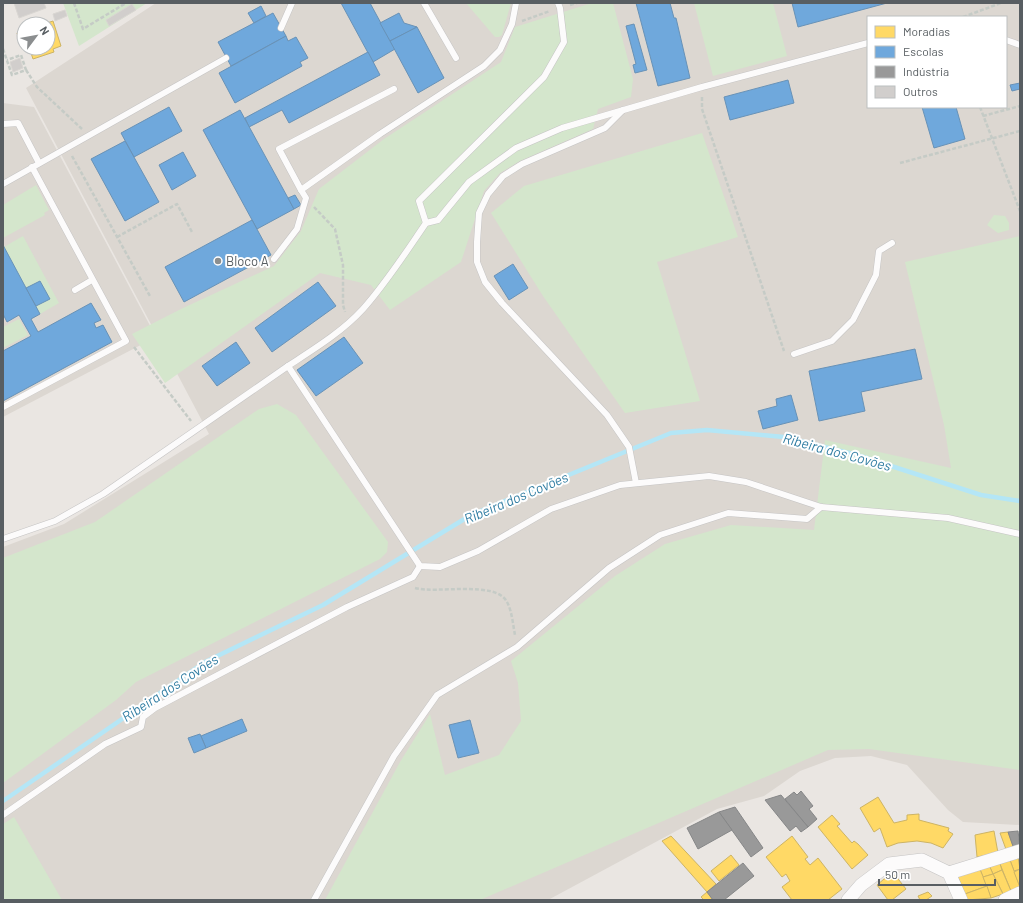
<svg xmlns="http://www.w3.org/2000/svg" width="1023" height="903" font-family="Barlow,sans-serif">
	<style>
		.education { fill: #dcd7d1; fill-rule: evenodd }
		.green { fill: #d4e6cc }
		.homes { fill: #ffd966; stroke: #cdb465 }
		.schools { fill: #6fa8dc; stroke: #6892b7 }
		.industry { fill: #999; stroke: #868788 }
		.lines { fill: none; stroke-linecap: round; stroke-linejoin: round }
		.stream { stroke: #b4e6f6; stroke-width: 4.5 }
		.building { fill: #d1cecc; stroke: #d9d6d2 }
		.lane-casing { stroke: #c5c4c4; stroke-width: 7 }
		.street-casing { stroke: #c5c4c4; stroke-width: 14 }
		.path { stroke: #c5cbc6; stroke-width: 2.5; stroke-dasharray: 4 2; stroke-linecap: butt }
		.lane { stroke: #fcfbfb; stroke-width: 6 }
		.street { stroke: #fcfbfb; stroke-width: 13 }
		.poi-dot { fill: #8b8e8f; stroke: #fff; stroke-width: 1.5 }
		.labels { text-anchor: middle; stroke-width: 4; stroke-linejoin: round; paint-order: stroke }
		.poi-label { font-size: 13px; fill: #585e62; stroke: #fff; text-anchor: start }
		.water-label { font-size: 14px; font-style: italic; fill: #327ea3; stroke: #fff }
	</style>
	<rect width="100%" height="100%" fill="#eae6e2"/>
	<!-- education -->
	<g class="education">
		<path d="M156,3H1020V825L963,822L948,810L907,765L871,756L835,758L800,771L764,796L717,809L548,900H3V547L64,524L209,434L26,88ZM868,17H1006V107H868Z"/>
		<path d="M3,103L34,107L156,337L3,417Z"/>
	</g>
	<!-- green -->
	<g class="green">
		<path d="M63,3H147L79,46Z"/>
		<path d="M466,3H511L502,35L499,37H495Z"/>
		<path d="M592,3H613L633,79L631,97L598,109L593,129L520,161L500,173L484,191L461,262L390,310L371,285L320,273L165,383L132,334L181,309L274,266L301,231L319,189L384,139L501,62L515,27Z"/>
		<path d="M694,3H773L787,56L713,76Z"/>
		<path d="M702,133L738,237L657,262L700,401L625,413L543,296L491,213L524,186Z"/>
		<path d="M36,185L49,210L44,213L45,215L3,238V205Z"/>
		<path d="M994,215L1005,216L1009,223V230L998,233L987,225Z"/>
		<path d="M23,236L59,303L40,314L36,306L49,299L40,281L26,288L4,247Z"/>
		<path d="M1020,236V770L869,749L828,750L480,900H325L400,762L430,714L445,775L499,755L521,721L518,683L511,661L615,576L665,544L731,525L814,530L825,440L951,468L944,425L905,262Z"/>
		<path d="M19,319L28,335L3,348V327Z"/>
		<path d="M277,404L296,415L388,542L387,552L380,559L136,682L116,700L3,783V558L95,522L259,409Z"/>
		<path d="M14,817L62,900H3V824Z"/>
	</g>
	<!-- homes -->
	<g class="homes">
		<path d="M53,21L61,46L53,49L54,52L33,59L30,50L27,52L25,48H48V24H44Z"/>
		<path d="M24,31V46L22,47L17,33Z"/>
		<path d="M878,797L894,823L907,820V815L919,814V820L949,828L948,831L953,834L943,848L931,843L917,841L898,843L887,847L880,828L874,832L860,808Z"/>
		<path d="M832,815L840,824L837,826L852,843L854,841L858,844L868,855L852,869L818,827Z"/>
		<path d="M994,831L998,853L977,857L975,835Z"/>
		<path d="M1008,832L1014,849L1007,852L1000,833Z"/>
		<path d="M671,836L716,884L707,892L662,841Z"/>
		<path d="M792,836L808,857L805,859L810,865L818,858L842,889L828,900H792L782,887L790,881L786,874L782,877L766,857Z"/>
		<path d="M731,855L739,865L719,881L711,871Z"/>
		<path d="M1018,857L1020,869L1014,871L1010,860Z"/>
		<path d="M1010,860L1020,887L1011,891L1000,864Z"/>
		<path d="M999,861L1002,870L993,874L989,865Z"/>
		<path d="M989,865L993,874L983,877L979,867Z"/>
		<path d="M979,867L987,886L965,894L957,875Z"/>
		<path d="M1020,869V887L1014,872Z"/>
		<path d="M1002,870L1011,891L1003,894L993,874Z"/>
		<path d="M993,874L1003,894L991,898L983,877Z"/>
		<path d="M895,875L906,889L892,900H888L877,885L884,879L887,878L888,880Z"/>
		<path d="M987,886L991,898L967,900L965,894Z"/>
		<path d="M707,892L713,900H704L701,897Z"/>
		<path d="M928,892L932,896L926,900H920L918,896Z"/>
	</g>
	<!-- schools -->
	<g class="schools">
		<path d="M341,3H370L395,49L373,62Z"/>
		<path d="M636,3H670L674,18H676L690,78L658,86Z"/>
		<path d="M792,3H887L798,27Z"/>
		<path d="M261,6L266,16L254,23L248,13Z"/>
		<path d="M273,13L286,36L231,66L218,42Z"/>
		<path d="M399,13L404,23L417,27L390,41L380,23Z"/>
		<path d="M634,24L647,70L635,73L633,65L636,64L626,26Z"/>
		<path d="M417,27L444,78L418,93L390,41Z"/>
		<path d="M286,36L288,41L296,37L308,58L300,62L302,66L235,103L219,73Z"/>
		<path d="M368,52L380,75L289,123L282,110L249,127L245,118Z"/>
		<path d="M788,80L794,103L730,120L724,97Z"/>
		<path d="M1020,83V89L1012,91L1010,85Z"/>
		<path d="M169,107L182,131L134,157L121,133Z"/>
		<path d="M922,107H956L965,139L934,148Z"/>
		<path d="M240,110L294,209L257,229L203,130Z"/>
		<path d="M125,141L159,202L125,221L91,159Z"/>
		<path d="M183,152L196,176L172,190L159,165Z"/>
		<path d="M295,195L301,205L294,209L288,198Z"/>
		<path d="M252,220L271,255L184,302L165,267Z"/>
		<path d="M3,245L40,314L31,319L38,332L91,303L101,320L94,323L96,328L103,325L112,342L3,401V351L31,336L19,315L7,322L3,314Z"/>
		<path d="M513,264L528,288L509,300L494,276Z"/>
		<path d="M40,281L50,299L36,306L26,288Z"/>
		<path d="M318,282L336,306L272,352L255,328Z"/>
		<path d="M344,337L363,363L316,396L297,370Z"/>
		<path d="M236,342L250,363L217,386L202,366Z"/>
		<path d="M915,349L922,379L861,392L865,411L819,421L809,371Z"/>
		<path d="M791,395L798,420L763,429L758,411L777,406L776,399Z"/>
		<path d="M242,719L247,731L206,748L201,736Z"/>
		<path d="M470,720L479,753L458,758L449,725Z"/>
		<path d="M200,734L206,748L194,753L188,738Z"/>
	</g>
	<!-- industry -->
	<g class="industry">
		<path d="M801,791L813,806L809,809L817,819L808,827L785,799L794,792L797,795Z"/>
		<path d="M781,795L808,827L801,832L796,826L790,831L765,800Z"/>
		<path d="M735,807L763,848L751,857L719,812Z"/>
		<path d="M719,812L732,830L698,849L687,828Z"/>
		<path d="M1018,831L1020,847L1014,849L1008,832Z"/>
		<path d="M743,863L754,876L724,900H713L707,892Z"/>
	</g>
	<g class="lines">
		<!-- stream -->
		<path class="stream" d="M3,801L205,662L323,605L471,515L671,433L707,430L784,437L857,455L981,495L1020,501"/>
	</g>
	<!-- building -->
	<g class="building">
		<path d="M14,3H44L46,8L19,18Z"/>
		<path d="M132,4L136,10L109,26L106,20Z"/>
		<path d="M65,10L67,16L55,21L53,14Z"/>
		<path d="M20,58L23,68L13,72L10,62Z"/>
	</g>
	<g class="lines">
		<!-- lane casing -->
		<g class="lane-casing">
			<g id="lane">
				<path d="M424,3L456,58"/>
				<path d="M281,28L292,3"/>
				<path d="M1006,40L1020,45"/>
				<path d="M868,43L702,87L562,128L516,148L469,182L438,220L426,223C406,252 387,282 363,309C342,332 314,349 288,366L420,566L440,567L478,551L551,509L620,485L709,476L746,482L821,507L948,518L1020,534"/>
				<path d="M394,89L279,149L301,190L380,134L484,66L500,50L512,24L516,3"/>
				<path d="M623,110L605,128L522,164L503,176L488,194L479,213L477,242V262L485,282L502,303L607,415L629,447L636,483"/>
				<path d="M3,124L18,123L39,163"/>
				<path d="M3,184L226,58"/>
				<path d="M426,223L419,201L544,77L564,42L560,8L558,3"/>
				<path d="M274,259L297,229L306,198L301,190"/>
				<path d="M75,290L92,280"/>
				<path d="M794,354L832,341L853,320L876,275L879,251L892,243"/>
				<path d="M3,407L126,341L32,167"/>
				<path d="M3,539L55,521L103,494L288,366"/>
				<path d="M3,815L105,744L141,727L143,717L155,708L347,607L413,577L420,566"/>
				<path d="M314,900L394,756L437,695L517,647L609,568L660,535L728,513L807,519L821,507"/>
			</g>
		</g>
		<!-- street casing -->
		<g class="street-casing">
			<g id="street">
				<path d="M949,873L1020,851"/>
				<path d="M848,900L861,885L889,864L922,860L949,873L961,900"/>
				<path d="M1005,900L1020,893"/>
			</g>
		</g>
		<!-- path -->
		<g class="path">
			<path d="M74,3L83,29L126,3"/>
			<path d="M570,5L577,3"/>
			<path d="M963,17L1001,3"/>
			<path d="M522,21L550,11"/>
			<path d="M3,49L12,75L26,70L21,55L7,60"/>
			<path d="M26,70L37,87L82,129"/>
			<path d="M702,97V109L784,351"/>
			<path d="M980,107L1020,211"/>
			<path d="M983,116L1020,106"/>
			<path d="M72,156L150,296"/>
			<path d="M900,163L1020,131"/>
			<path d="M314,207L335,229L343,265V305L345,312"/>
			<path d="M117,237L177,204L192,232"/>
			<path d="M134,347L191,421"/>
			<path d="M415,588C437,594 496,580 507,602C512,611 513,625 515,635"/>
		</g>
		<!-- lane -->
		<use href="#lane" class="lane"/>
		<!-- street -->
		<use href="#street" class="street"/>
	</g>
	<!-- markers -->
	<circle class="poi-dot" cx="218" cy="261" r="4"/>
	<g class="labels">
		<!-- poi labels -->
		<g class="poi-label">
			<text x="226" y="266">Bloco A</text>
		</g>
		<!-- water labels -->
		<g class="water-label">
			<text transform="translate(837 452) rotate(15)" y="5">Ribeira dos Covões</text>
			<text transform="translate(516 498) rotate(-23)" y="5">Ribeira dos Covões</text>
			<text transform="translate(170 688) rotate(-33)" y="5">Ribeira dos Covões</text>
		</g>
	</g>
	<!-- border -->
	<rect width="1023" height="903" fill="none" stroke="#585e62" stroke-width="8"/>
	<!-- legend -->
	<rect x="867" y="16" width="140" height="92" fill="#ffffff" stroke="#bcbfc0"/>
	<rect x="875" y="26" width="20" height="12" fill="#ffd966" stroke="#bcbfc0"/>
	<text x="903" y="36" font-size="12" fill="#585e62">Moradias</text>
	<rect x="875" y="46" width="20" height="12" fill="#6fa8dc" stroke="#bcbfc0"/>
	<text x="903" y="56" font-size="12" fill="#585e62">Escolas</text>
	<rect x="875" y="66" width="20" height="12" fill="#999999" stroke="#bcbfc0"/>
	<text x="903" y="76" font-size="12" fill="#585e62">Indústria</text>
	<rect x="875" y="86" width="20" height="12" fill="#d1cecc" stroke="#bcbfc0"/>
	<text x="903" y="96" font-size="12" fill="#585e62">Outros</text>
	<!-- north arrow -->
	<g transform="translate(36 36) rotate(58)"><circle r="19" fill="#ffffff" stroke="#bcbfc0"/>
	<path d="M0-3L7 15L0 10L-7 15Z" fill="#8b8e8f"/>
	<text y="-6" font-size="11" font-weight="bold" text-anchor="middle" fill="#585e62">N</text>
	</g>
	<!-- scale -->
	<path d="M879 879v6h116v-6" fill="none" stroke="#585e62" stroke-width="2"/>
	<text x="885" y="879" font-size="12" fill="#585e62" stroke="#ffffff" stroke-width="3" paint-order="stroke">50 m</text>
</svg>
